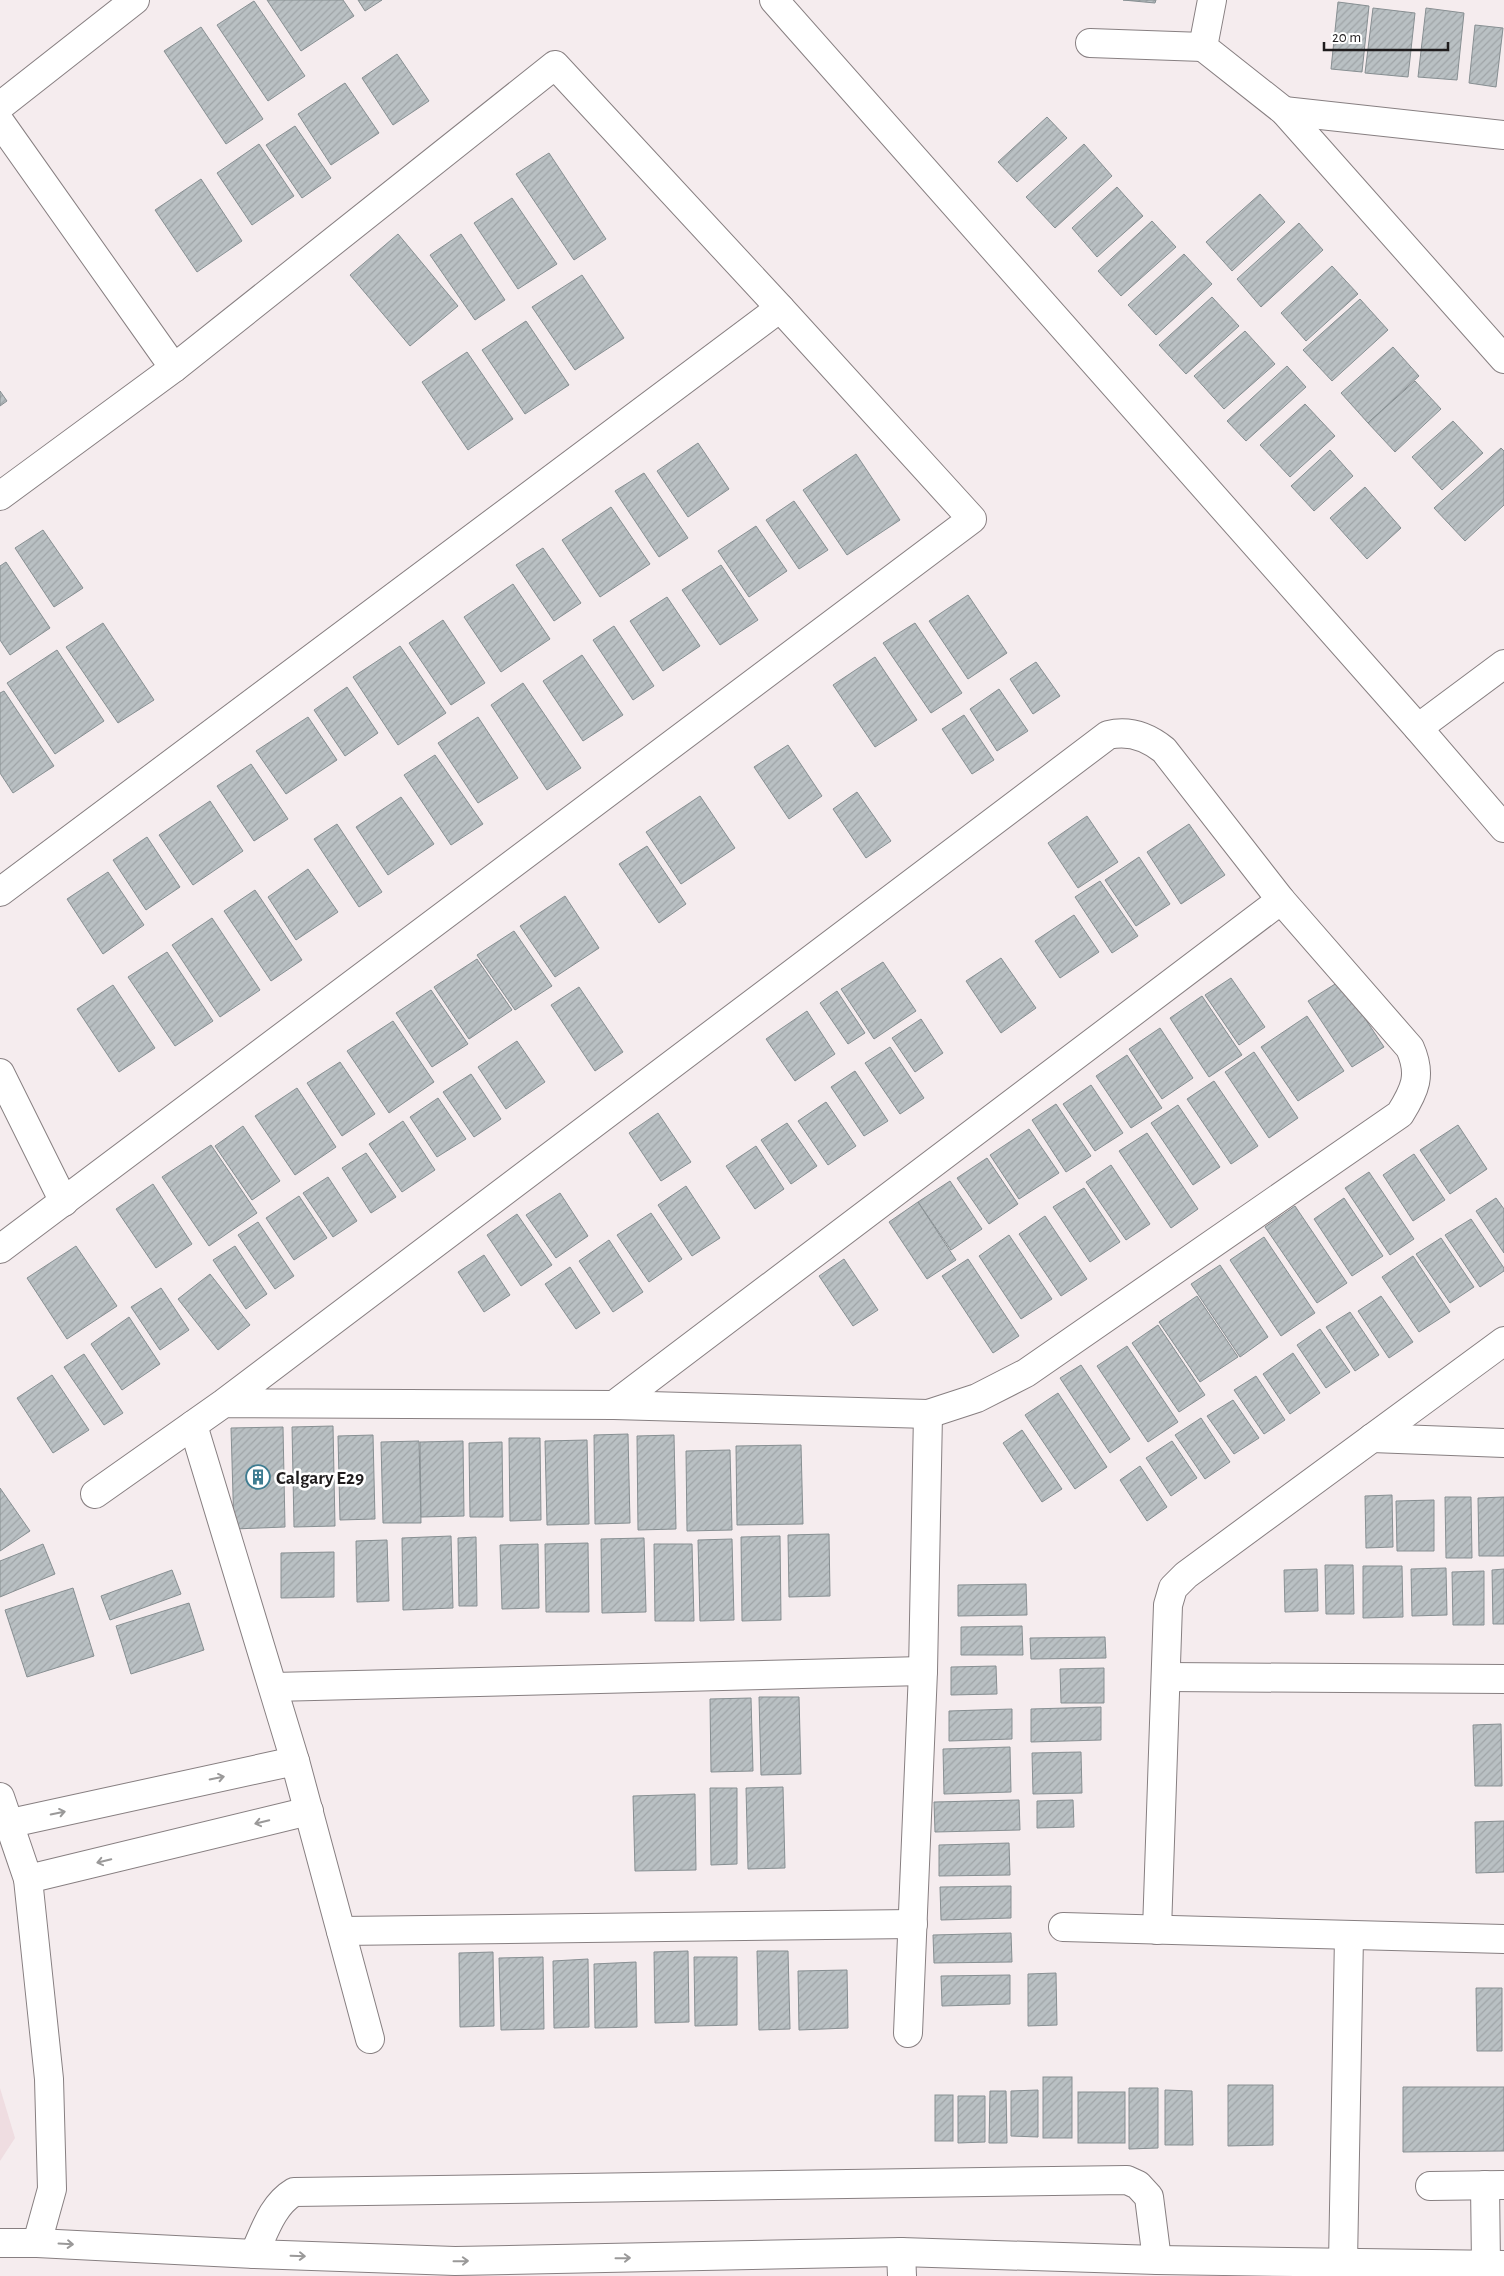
<svg xmlns="http://www.w3.org/2000/svg" width="1504" height="2276" font-family="'Alegreya Sans',sans-serif">
	<style>
		.built { fill: #efdde1 }
		.building { fill: url(#building-hatch); stroke: #878f92 }
		.lines { fill: none; stroke-linecap: round; stroke-linejoin: round }
		.street-casing { stroke: #877f81; stroke-width: 30 }
		.street { stroke: #fff; stroke-width: 28 }
		.oneway { stroke: #9a9999 }
		.labels { text-anchor: middle; stroke-width: 5; stroke-linejoin: round; paint-order: stroke }
		.poi-label { font-size: 19px; font-weight: bold; fill: #1f1c1d; stroke: #fff; text-anchor: start }
	</style>
	<defs>
		<pattern id="building-hatch" width="6" height="6" patternUnits="userSpaceOnUse" patternTransform="scale(1.25)"><rect width="6" height="6" fill="#b9c0c3"/><path d="M-1 1l2-2M0 6l6-6M5 7l2-2" fill="none" stroke="#9fa4a7"/></pattern>
	</defs>
	<rect width="100%" height="100%" fill="#f5ecee"/>
	<!-- built -->
	<path class="built" d="M0,2088L15,2138L0,2161Z"/>
	<!-- building -->
	<g class="building">
		<path d="M267,0H343L354,16L301,51Z"/>
		<path d="M358,0H382L365,11Z"/>
		<path d="M1123,0H1156L1155,3Z"/>
		<path d="M254,1L305,76L268,101L217,25Z"/>
		<path d="M1338,2L1369,6L1362,72L1331,69Z"/>
		<path d="M1373,8L1415,13L1408,77L1365,73Z"/>
		<path d="M1426,8L1464,13L1457,80L1418,77Z"/>
		<path d="M1475,25L1503,28L1496,87L1469,83Z"/>
		<path d="M201,27L263,119L226,144L164,51Z"/>
		<path d="M397,54L429,101L393,125L362,78Z"/>
		<path d="M345,83L379,133L331,165L298,114Z"/>
		<path d="M1047,117L1067,138L1017,182L998,162Z"/>
		<path d="M295,126L331,178L302,198L266,145Z"/>
		<path d="M259,144L294,196L252,225L217,173Z"/>
		<path d="M1084,144L1112,176L1055,228L1026,197Z"/>
		<path d="M549,153L606,239L574,260L516,174Z"/>
		<path d="M201,179L242,241L197,272L155,210Z"/>
		<path d="M1117,187L1143,216L1097,257L1072,228Z"/>
		<path d="M1260,194L1285,222L1232,271L1206,242Z"/>
		<path d="M512,198L557,264L518,289L474,223Z"/>
		<path d="M1152,221L1176,247L1121,296L1098,271Z"/>
		<path d="M1299,223L1323,250L1261,307L1237,279Z"/>
		<path d="M398,234L458,306L410,346L350,275Z"/>
		<path d="M461,234L505,300L475,320L430,255Z"/>
		<path d="M1184,254L1212,284L1156,335L1128,305Z"/>
		<path d="M1332,266L1358,294L1306,341L1281,313Z"/>
		<path d="M582,275L624,338L575,370L532,307Z"/>
		<path d="M1212,297L1239,326L1186,374L1159,345Z"/>
		<path d="M1360,299L1388,330L1332,381L1303,350Z"/>
		<path d="M526,321L569,385L525,414L482,350Z"/>
		<path d="M1245,331L1275,364L1224,409L1194,376Z"/>
		<path d="M1393,347L1419,376L1368,423L1341,393Z"/>
		<path d="M467,352L513,419L468,450L422,382Z"/>
		<path d="M1287,366L1306,387L1246,441L1227,421Z"/>
		<path d="M1415,381L1441,409L1395,452L1368,423Z"/>
		<path d="M0,391L7,401L0,406Z"/>
		<path d="M1305,404L1335,436L1290,477L1260,445Z"/>
		<path d="M1453,421L1483,453L1442,490L1412,457Z"/>
		<path d="M698,443L729,489L688,517L657,471Z"/>
		<path d="M1501,448L1504,451V505L1465,541L1434,508Z"/>
		<path d="M1330,450L1353,476L1314,511L1291,486Z"/>
		<path d="M856,454L900,520L847,555L803,490Z"/>
		<path d="M644,473L688,538L659,557L615,491Z"/>
		<path d="M1365,487L1401,528L1367,559L1330,518Z"/>
		<path d="M794,501L828,550L799,569L766,520Z"/>
		<path d="M611,507L650,564L600,597L562,540Z"/>
		<path d="M756,526L787,571L749,597L718,551Z"/>
		<path d="M43,530L83,588L54,607L15,548Z"/>
		<path d="M543,548L581,603L554,621L516,565Z"/>
		<path d="M6,562L50,628L10,655L0,640V566Z"/>
		<path d="M721,565L758,620L720,645L682,590Z"/>
		<path d="M513,584L550,639L501,672L464,617Z"/>
		<path d="M968,595L1007,653L968,679L929,621Z"/>
		<path d="M667,597L700,646L663,671L630,621Z"/>
		<path d="M443,620L485,683L451,705L409,643Z"/>
		<path d="M103,623L154,700L118,723L66,647Z"/>
		<path d="M915,623L962,693L931,713L883,643Z"/>
		<path d="M614,626L654,686L633,700L593,640Z"/>
		<path d="M400,646L446,713L398,745L353,677Z"/>
		<path d="M57,650L104,721L55,754L7,683Z"/>
		<path d="M582,655L623,715L583,741L543,681Z"/>
		<path d="M875,657L917,720L875,747L833,685Z"/>
		<path d="M1036,662L1060,696L1033,714L1010,679Z"/>
		<path d="M523,683L581,768L547,790L491,705Z"/>
		<path d="M347,687L378,733L345,756L314,710Z"/>
		<path d="M999,689L1028,731L997,751L970,709Z"/>
		<path d="M4,691L54,766L13,793L0,773V693Z"/>
		<path d="M964,715L994,760L972,774L942,729Z"/>
		<path d="M308,717L337,760L286,794L256,751Z"/>
		<path d="M478,717L518,778L478,803L438,743Z"/>
		<path d="M788,745L822,796L789,819L754,767Z"/>
		<path d="M435,755L483,824L451,845L404,775Z"/>
		<path d="M251,764L288,819L254,841L217,786Z"/>
		<path d="M857,792L891,841L866,858L833,809Z"/>
		<path d="M700,796L735,848L681,884L646,832Z"/>
		<path d="M401,797L434,844L388,875L356,827Z"/>
		<path d="M210,801L243,851L193,885L159,835Z"/>
		<path d="M1087,816L1118,862L1078,888L1048,843Z"/>
		<path d="M337,824L382,892L359,907L314,839Z"/>
		<path d="M1189,824L1225,875L1181,904L1147,852Z"/>
		<path d="M147,837L180,887L146,910L113,860Z"/>
		<path d="M647,846L686,904L659,923L619,864Z"/>
		<path d="M1139,857L1170,904L1136,926L1105,880Z"/>
		<path d="M308,869L338,912L296,940L268,897Z"/>
		<path d="M108,872L144,925L103,954L67,899Z"/>
		<path d="M1100,881L1138,936L1112,953L1075,897Z"/>
		<path d="M255,890L302,960L271,981L224,911Z"/>
		<path d="M565,896L599,948L555,977L520,926Z"/>
		<path d="M1074,915L1099,952L1060,978L1035,941Z"/>
		<path d="M212,918L260,990L220,1017L172,945Z"/>
		<path d="M514,931L552,986L515,1010L477,955Z"/>
		<path d="M167,952L213,1021L175,1046L128,977Z"/>
		<path d="M1001,958L1036,1008L1001,1033L966,981Z"/>
		<path d="M477,959L512,1010L469,1039L434,987Z"/>
		<path d="M883,962L916,1011L874,1039L841,989Z"/>
		<path d="M1231,978L1265,1027L1239,1045L1205,995Z"/>
		<path d="M1340,981L1384,1047L1352,1067L1308,1001Z"/>
		<path d="M113,985L155,1048L119,1072L77,1009Z"/>
		<path d="M579,987L623,1052L595,1071L551,1005Z"/>
		<path d="M431,990L468,1044L432,1067L396,1013Z"/>
		<path d="M837,991L865,1033L848,1044L820,1003Z"/>
		<path d="M1202,996L1242,1055L1209,1077L1170,1018Z"/>
		<path d="M807,1011L835,1054L795,1081L766,1039Z"/>
		<path d="M1307,1016L1344,1071L1298,1101L1261,1047Z"/>
		<path d="M921,1019L943,1053L915,1072L892,1038Z"/>
		<path d="M393,1021L434,1082L389,1113L347,1051Z"/>
		<path d="M1160,1028L1193,1078L1162,1099L1129,1049Z"/>
		<path d="M517,1041L545,1082L506,1109L478,1067Z"/>
		<path d="M890,1047L924,1098L900,1114L865,1063Z"/>
		<path d="M1254,1052L1298,1118L1269,1138L1225,1072Z"/>
		<path d="M1127,1055L1162,1108L1131,1128L1096,1076Z"/>
		<path d="M340,1062L375,1114L342,1136L307,1083Z"/>
		<path d="M855,1071L888,1121L864,1136L831,1087Z"/>
		<path d="M471,1074L501,1119L474,1137L443,1092Z"/>
		<path d="M1214,1081L1258,1146L1231,1164L1187,1099Z"/>
		<path d="M1091,1085L1123,1133L1095,1151L1063,1104Z"/>
		<path d="M297,1088L336,1147L295,1175L255,1116Z"/>
		<path d="M438,1098L466,1139L437,1157L410,1117Z"/>
		<path d="M826,1102L856,1146L828,1165L798,1121Z"/>
		<path d="M1056,1104L1091,1156L1066,1172L1032,1120Z"/>
		<path d="M1178,1105L1220,1167L1193,1185L1151,1123Z"/>
		<path d="M658,1113L691,1162L661,1181L629,1133Z"/>
		<path d="M403,1121L435,1170L402,1192L369,1144Z"/>
		<path d="M787,1123L817,1166L791,1184L761,1140Z"/>
		<path d="M1458,1125L1487,1169L1450,1194L1420,1150Z"/>
		<path d="M243,1126L280,1181L252,1200L215,1146Z"/>
		<path d="M1029,1129L1059,1173L1019,1199L990,1155Z"/>
		<path d="M1147,1133L1198,1209L1171,1228L1119,1151Z"/>
		<path d="M211,1145L257,1213L209,1246L162,1177Z"/>
		<path d="M756,1146L784,1189L755,1209L726,1166Z"/>
		<path d="M366,1153L396,1197L371,1213L342,1168Z"/>
		<path d="M1414,1154L1445,1200L1413,1221L1383,1175Z"/>
		<path d="M987,1158L1018,1204L989,1224L957,1178Z"/>
		<path d="M1111,1165L1150,1224L1126,1240L1086,1182Z"/>
		<path d="M1369,1172L1414,1239L1390,1255L1345,1188Z"/>
		<path d="M328,1177L357,1221L333,1237L303,1193Z"/>
		<path d="M950,1181L982,1229L951,1250L918,1202Z"/>
		<path d="M153,1184L192,1244L156,1268L116,1209Z"/>
		<path d="M686,1186L720,1238L692,1256L658,1205Z"/>
		<path d="M1084,1188L1120,1242L1090,1262L1053,1207Z"/>
		<path d="M560,1193L588,1236L556,1258L526,1215Z"/>
		<path d="M299,1196L327,1238L294,1260L266,1218Z"/>
		<path d="M1344,1198L1383,1256L1352,1276L1314,1219Z"/>
		<path d="M1496,1198L1504,1209V1253L1476,1211Z"/>
		<path d="M918,1202L956,1260L927,1279L889,1222Z"/>
		<path d="M1295,1206L1347,1283L1317,1303L1265,1227Z"/>
		<path d="M651,1213L682,1259L649,1282L617,1235Z"/>
		<path d="M517,1214L552,1265L521,1286L487,1235Z"/>
		<path d="M1045,1216L1087,1279L1061,1296L1019,1234Z"/>
		<path d="M1471,1219L1504,1268V1271L1480,1287L1445,1235Z"/>
		<path d="M258,1222L294,1276L275,1289L238,1235Z"/>
		<path d="M1009,1235L1052,1299L1021,1319L979,1256Z"/>
		<path d="M1264,1237L1315,1313L1281,1336L1230,1260Z"/>
		<path d="M1441,1238L1474,1287L1450,1303L1416,1254Z"/>
		<path d="M609,1240L643,1292L613,1312L579,1261Z"/>
		<path d="M76,1246L117,1306L67,1339L27,1278Z"/>
		<path d="M235,1246L267,1294L246,1309L213,1260Z"/>
		<path d="M484,1255L510,1295L484,1312L458,1272Z"/>
		<path d="M1413,1256L1450,1312L1419,1332L1382,1277Z"/>
		<path d="M844,1259L878,1310L853,1326L819,1276Z"/>
		<path d="M968,1259L1019,1336L993,1353L942,1276Z"/>
		<path d="M1220,1265L1268,1337L1240,1357L1191,1284Z"/>
		<path d="M570,1267L600,1313L576,1329L545,1284Z"/>
		<path d="M210,1274L250,1325L218,1350L178,1299Z"/>
		<path d="M161,1288L189,1330L160,1350L131,1307Z"/>
		<path d="M1197,1296L1238,1357L1200,1382L1159,1322Z"/>
		<path d="M1381,1296L1413,1342L1389,1358L1358,1311Z"/>
		<path d="M1350,1312L1379,1355L1355,1371L1326,1327Z"/>
		<path d="M129,1317L160,1364L122,1390L91,1344Z"/>
		<path d="M1158,1325L1205,1395L1179,1412L1132,1343Z"/>
		<path d="M1320,1329L1350,1372L1326,1388L1297,1345Z"/>
		<path d="M1127,1346L1178,1422L1148,1442L1097,1366Z"/>
		<path d="M1293,1353L1320,1393L1290,1414L1263,1374Z"/>
		<path d="M84,1354L123,1413L104,1425L64,1367Z"/>
		<path d="M1081,1365L1130,1439L1110,1453L1060,1378Z"/>
		<path d="M52,1375L89,1430L53,1453L17,1398Z"/>
		<path d="M1256,1376L1285,1420L1264,1434L1234,1390Z"/>
		<path d="M1058,1393L1107,1467L1075,1489L1025,1415Z"/>
		<path d="M1233,1400L1259,1438L1234,1454L1207,1416Z"/>
		<path d="M1201,1418L1230,1462L1205,1479L1175,1435Z"/>
		<path d="M333,1426L335,1526L294,1527L292,1427Z"/>
		<path d="M283,1427L285,1527L234,1529L231,1428Z"/>
		<path d="M1022,1430L1062,1489L1042,1502L1003,1443Z"/>
		<path d="M628,1434L630,1523L595,1524L594,1435Z"/>
		<path d="M373,1435L375,1519L340,1520L338,1436Z"/>
		<path d="M674,1435L676,1529L638,1530L637,1436Z"/>
		<path d="M509,1438H540L541,1520L510,1521Z"/>
		<path d="M587,1440L589,1524L547,1525L545,1441Z"/>
		<path d="M419,1441L421,1523H383L381,1442Z"/>
		<path d="M463,1441L464,1516L421,1517L420,1442Z"/>
		<path d="M1172,1441L1197,1478L1171,1496L1146,1458Z"/>
		<path d="M502,1442L503,1517H470L469,1443Z"/>
		<path d="M801,1445L803,1524L737,1525L736,1446Z"/>
		<path d="M730,1450L732,1530L687,1531L686,1451Z"/>
		<path d="M1140,1466L1167,1507L1147,1521L1120,1480Z"/>
		<path d="M0,1488L30,1531L0,1551Z"/>
		<path d="M1392,1495L1393,1547L1366,1548L1365,1496Z"/>
		<path d="M1445,1497H1471L1472,1558H1446Z"/>
		<path d="M1504,1497V1556H1479L1478,1498Z"/>
		<path d="M1434,1500V1551H1397L1396,1501Z"/>
		<path d="M829,1534L830,1596L789,1597L788,1535Z"/>
		<path d="M451,1536L453,1608L403,1610L402,1538Z"/>
		<path d="M780,1536L781,1620L742,1621L741,1537Z"/>
		<path d="M476,1537L477,1606H459L458,1538Z"/>
		<path d="M644,1538L646,1612L602,1613L601,1539Z"/>
		<path d="M732,1539L734,1620L700,1621L698,1540Z"/>
		<path d="M387,1540L389,1601L357,1602L356,1541Z"/>
		<path d="M588,1543L589,1612H546L545,1544Z"/>
		<path d="M43,1544L55,1574L0,1597V1561Z"/>
		<path d="M538,1544L539,1608L502,1609L500,1545Z"/>
		<path d="M654,1544H692L694,1621H655Z"/>
		<path d="M334,1552V1597L281,1598V1553Z"/>
		<path d="M1325,1565H1353L1354,1614H1326Z"/>
		<path d="M1363,1566H1402L1403,1617L1363,1618Z"/>
		<path d="M1446,1568L1447,1615L1412,1616L1411,1569Z"/>
		<path d="M1317,1569L1318,1611L1285,1612L1284,1570Z"/>
		<path d="M1504,1569V1624H1493L1492,1570Z"/>
		<path d="M172,1570L181,1594L110,1620L101,1596Z"/>
		<path d="M1484,1571V1625H1453L1452,1572Z"/>
		<path d="M1026,1584L1027,1615L958,1616V1585Z"/>
		<path d="M73,1588L94,1656L27,1677L5,1610Z"/>
		<path d="M189,1603L204,1650L131,1674L116,1626Z"/>
		<path d="M1022,1626L1023,1655H961V1627Z"/>
		<path d="M1105,1637L1106,1658L1031,1659L1030,1638Z"/>
		<path d="M996,1666L997,1694L951,1695V1667Z"/>
		<path d="M1104,1668V1703H1061L1060,1669Z"/>
		<path d="M759,1697H799L801,1774L761,1775Z"/>
		<path d="M751,1698L753,1771L711,1772L710,1699Z"/>
		<path d="M1101,1707V1740L1031,1742V1709Z"/>
		<path d="M1012,1709V1739L949,1741V1711Z"/>
		<path d="M1501,1724L1502,1786H1475L1473,1725Z"/>
		<path d="M1010,1747L1011,1792L944,1794L943,1749Z"/>
		<path d="M1081,1752L1082,1793L1033,1794L1032,1753Z"/>
		<path d="M783,1787L785,1868L748,1869L746,1788Z"/>
		<path d="M710,1788H737V1864L711,1865Z"/>
		<path d="M695,1794L696,1870L635,1871L633,1796Z"/>
		<path d="M1019,1800L1020,1830L935,1832L934,1802Z"/>
		<path d="M1073,1800L1074,1827L1037,1828V1801Z"/>
		<path d="M1504,1821V1872L1476,1873L1475,1822Z"/>
		<path d="M1009,1843L1010,1875L939,1876V1845Z"/>
		<path d="M1011,1886V1918L941,1920L940,1887Z"/>
		<path d="M1011,1933L1012,1962L934,1963L933,1935Z"/>
		<path d="M688,1951L689,2022L655,2023L654,1952Z"/>
		<path d="M757,1951H788L790,2029L759,2030Z"/>
		<path d="M493,1952L494,2026L460,2027L459,1953Z"/>
		<path d="M543,1957L544,2029L501,2030L499,1958Z"/>
		<path d="M694,1957H737V2025L695,2026Z"/>
		<path d="M588,1959L589,2027L554,2028L553,1961Z"/>
		<path d="M636,1962L637,2027L595,2028L594,1964Z"/>
		<path d="M847,1970L848,2028L799,2030L798,1971Z"/>
		<path d="M1056,1973L1057,2025L1028,2026V1974Z"/>
		<path d="M1010,1975V2004L942,2006L941,1976Z"/>
		<path d="M1476,1988H1502V2051H1477Z"/>
		<rect x="1043" y="2077" width="29" height="61"/>
		<path d="M1228,2085H1273V2145L1228,2146Z"/>
		<path d="M1403,2087H1504V2151L1403,2152Z"/>
		<path d="M1129,2088H1158V2148L1129,2149Z"/>
		<path d="M1038,2090V2137L1011,2136V2091Z"/>
		<path d="M1165,2090L1192,2091L1193,2145H1165Z"/>
		<path d="M990,2091H1006L1007,2143H989Z"/>
		<rect x="1078" y="2092" width="47" height="51"/>
		<rect x="935" y="2095" width="18" height="46"/>
		<path d="M958,2096H985V2142L958,2143Z"/>
	</g>
	<g class="lines">
		<!-- street casing -->
		<g class="street-casing">
			<g id="street">
				<path d="M774,0L1418,728L1504,828"/>
				<path d="M1212,0L1203,47L1284,111L1504,359"/>
				<path d="M1090,43L1203,47"/>
				<path d="M0,106L135,0"/>
				<path d="M1284,111L1504,135"/>
				<path d="M0,122L174,368"/>
				<path d="M0,496L174,368L555,65L780,308L972,519L0,1249"/>
				<path d="M1418,728L1504,664"/>
				<path d="M0,892L780,308"/>
				<path d="M0,1073L64,1202"/>
				<path d="M614,1405L1281,900"/>
				<path d="M193,1425L295,1761L370,2039"/>
				<path d="M1372,1438L1504,1443"/>
				<path d="M95,1494L224,1403L1108,735C1129,730 1148,737 1164,750L1281,900L1410,1048C1422,1075 1415,1090 1400,1114L1026,1373L977,1398L928,1414L614,1405L224,1403"/>
				<path d="M1166,1677L1504,1679"/>
				<path d="M273,1687L923,1671"/>
				<path d="M0,1797L28,1879L49,2079L52,2189L37,2243"/>
				<path d="M11,1823L295,1761"/>
				<path d="M28,1879L309,1811"/>
				<path d="M1063,1927L1504,1939"/>
				<path d="M1157,1930L1168,1605L1173,1588L1186,1575L1504,1341"/>
				<path d="M341,1931L913,1924"/>
				<path d="M908,2033L923,1671L928,1414"/>
				<path d="M1485,2185L1486,2265"/>
				<path d="M1430,2186L1503,2185"/>
				<path d="M0,2243H37L254,2254L455,2261L901,2252L1157,2260L1504,2265"/>
				<path d="M901,2252L902,2276"/>
				<path d="M254,2254C264,2233 272,2205 294,2192L1127,2180L1138,2185L1149,2197L1157,2260"/>
				<path d="M1343,2263L1349,1936"/>
			</g>
		</g>
		<!-- street -->
		<use href="#street" class="street"/>
	</g>
	<!-- one-way arrows -->
	<defs><path id="oneway-shaft" d="M-6 0H5M1.5-3L5.5 0L1.5 3" fill="none" stroke-width="1.6" stroke-linecap="round" stroke-linejoin="round" transform="scale(1.25)"/></defs>
	<g class="oneway">
		<use href="#oneway-shaft" transform="translate(217 1778) rotate(-12)"/>
		<use href="#oneway-shaft" transform="translate(58 1813) rotate(-12)"/>
		<use href="#oneway-shaft" transform="translate(262 1822) rotate(166)"/>
		<use href="#oneway-shaft" transform="translate(104 1861) rotate(166)"/>
		<use href="#oneway-shaft" transform="translate(66 2244) rotate(3)"/>
		<use href="#oneway-shaft" transform="translate(298 2256) rotate(2)"/>
		<use href="#oneway-shaft" transform="translate(623 2258) rotate(-1)"/>
		<use href="#oneway-shaft" transform="translate(461 2261) rotate(-1)"/>
	</g>
	<!-- icons -->
	<defs>
		<g id="building-ring" transform="scale(1.25)"><circle r="9.5" fill="#fff" stroke="#3e7c91" stroke-width="1.5"/><path d="M-4-6H4V6H1V3H-1V6H-4ZM-2.5-4.3h1.7v1.8h-1.7ZM.8-4.3h1.7v1.8H.8ZM-2.5-1h1.7V.8h-1.7ZM.8-1h1.7V.8H.8Z" fill="#3e7c91"/></g>
	</defs>
	<g fill-rule="evenodd">
		<use href="#building-ring" x="258" y="1477"/>
	</g>
	<g class="labels">
		<!-- poi labels -->
		<g class="poi-label">
			<text x="276" y="1484">Calgary E29</text>
		</g>
	</g>
	<!-- scale -->
	<path d="M1324 42v8h124v-8" fill="none" stroke="#1f1c1d" stroke-width="2.5"/>
	<text x="1332" y="42" font-size="15" fill="#1f1c1d" stroke="#ffffff" stroke-width="4" paint-order="stroke">20 m</text>
</svg>
